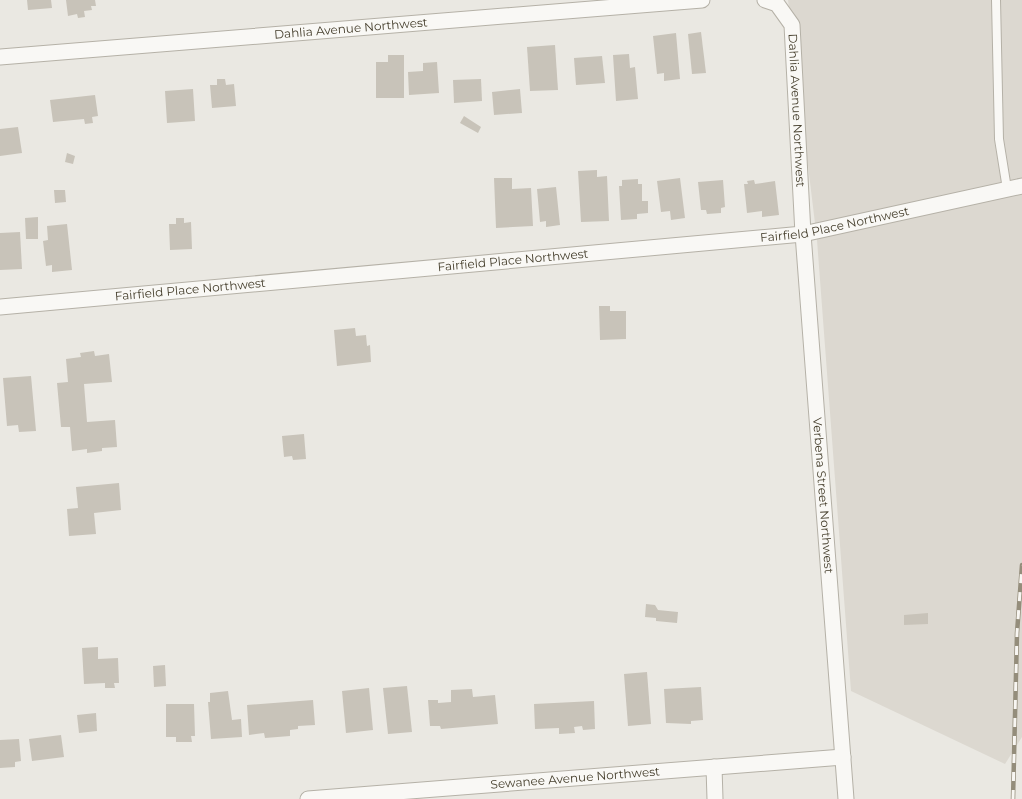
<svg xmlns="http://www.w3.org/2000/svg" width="1022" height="799" font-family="Montserrat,sans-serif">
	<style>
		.built { fill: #dcd8d0 }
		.building { fill: #c8c3b9 }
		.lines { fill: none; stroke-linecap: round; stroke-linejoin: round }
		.lane-casing { stroke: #b5b1a7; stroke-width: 10 }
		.street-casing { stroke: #b5b1a7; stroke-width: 17 }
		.lane { stroke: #f9f8f5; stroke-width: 8 }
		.street { stroke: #f9f8f5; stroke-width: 15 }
		.rail-casing { stroke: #948d7b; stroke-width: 4.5 }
		.rail { stroke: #f8f6f2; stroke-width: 3; stroke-dasharray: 9; stroke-linecap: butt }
		.labels { text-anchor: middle; stroke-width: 3.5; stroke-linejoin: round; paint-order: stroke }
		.street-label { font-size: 12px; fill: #433c2a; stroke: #f8f6f2 }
	</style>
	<rect width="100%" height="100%" fill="#eae8e2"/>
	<!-- built -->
	<path class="built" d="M788,0H1022V737L1005,764L851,691L817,240Z"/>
	<!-- building -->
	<g class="building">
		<path d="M27,0H51L52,8L28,10Z"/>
		<path d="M66,0H95L96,6H91L92,10L84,11L85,17L78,18L77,14L68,16Z"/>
		<path d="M701,32L706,73L692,74L688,34Z"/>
		<path d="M676,33L680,79L664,81V73L657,74L653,36Z"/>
		<path d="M555,45L558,90L530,91L527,47Z"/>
		<path d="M629,54L630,68L635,67L638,99L616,101L613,55Z"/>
		<path d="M388,55H404V98H376V62H388Z"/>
		<path d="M602,56L605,83L576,85L574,58Z"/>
		<path d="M437,62L439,93L409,95L408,72L423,71V63Z"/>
		<path d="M217,79H225L226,85L234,84L236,106L212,108L210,85H217Z"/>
		<path d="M481,79L482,101L454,103L453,80Z"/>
		<path d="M193,89L195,121L167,123L165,91Z"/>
		<path d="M520,89L522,113L494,115L492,92Z"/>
		<path d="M95,95L98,116L92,117L93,123L85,124L84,119L53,122L50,100Z"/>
		<path d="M464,116L481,127L478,133L460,123Z"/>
		<path d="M18,127L22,153L0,156V129Z"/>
		<path d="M67,153L75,156L73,164L65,162Z"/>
		<path d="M597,170V177L607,176L609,221L581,222L578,171Z"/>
		<path d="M494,178H512V189L531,188L533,226L496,228Z"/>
		<path d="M680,178L685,218L671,220L670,211L661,212L657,181Z"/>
		<path d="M638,179V184H642V201H648V213L637,214V219L621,220L619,186H622V180Z"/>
		<path d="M723,180L725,207L721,208V213L707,214L706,210H701L698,182Z"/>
		<path d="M754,180L755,184L775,181L779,215L762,217V211L747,213L744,184H748L747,181Z"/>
		<path d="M556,187L560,225L546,227V221L540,222L537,189Z"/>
		<path d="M54,190H65L66,202L55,203Z"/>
		<path d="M38,217V239H26L25,218Z"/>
		<path d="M176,218H184V223L191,222L192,249L170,250L169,224H176Z"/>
		<path d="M67,224L72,270L52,272V265L46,266L43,241L48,240L47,226Z"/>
		<path d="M20,232L22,269L0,270V233Z"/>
		<path d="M599,306H610V311H626V339L600,340Z"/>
		<path d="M355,328L356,336L366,335L367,346L370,345L371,362L337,366L334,330Z"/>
		<path d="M94,351L95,356L109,354L112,382L84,384L87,422L115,420L117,447L102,448V451L87,453V449L72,451L70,427H61L57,383L68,382L66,359L81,357L80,353Z"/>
		<path d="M31,376L36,431L19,432L18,425L7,426L3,378Z"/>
		<path d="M304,434L306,459L293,460L292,456L284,457L282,436Z"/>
		<path d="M119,483L121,510L94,513L96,534L69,536L67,509L78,508L76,487Z"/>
		<path d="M646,604L655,605L658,610L678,612L677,623L656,621V618L645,617Z"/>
		<path d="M928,613V624L904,625V615Z"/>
		<path d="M98,647V659L118,658L119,683H114L115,688H105V683L84,684L82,648Z"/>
		<path d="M165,665L166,686L154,687L153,666Z"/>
		<path d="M647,672L651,724L628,726L624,674Z"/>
		<path d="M407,686L412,732L388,734L383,688Z"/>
		<path d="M701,687L703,720L691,721V724L666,723L664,689Z"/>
		<path d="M369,688L373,730L346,733L342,691Z"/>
		<path d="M472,689L473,697L495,695L498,724L441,729L440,726H430L428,700H438V703L451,702V690Z"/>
		<path d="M228,691L232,720L241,719L242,737L211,739L208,702H210V693Z"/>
		<path d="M313,700L315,725L298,726V729L290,730V736L265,738L264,733L249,735L247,705Z"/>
		<path d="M594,701L595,729L583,730L582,726L574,727L575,733L559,734V728L535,729L534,704Z"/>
		<path d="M166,704H194L195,736H191L192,742H176V737H166Z"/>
		<path d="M96,713L97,731L79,733L77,715Z"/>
		<path d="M61,735L64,757L32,761L29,739Z"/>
		<path d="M19,739L21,761L15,762V767L0,768V740Z"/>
	</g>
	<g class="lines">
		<!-- lane casing -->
		<g class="lane-casing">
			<path id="lane" d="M996,0L999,139L1007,189"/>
		</g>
		<!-- street casing -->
		<g class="street-casing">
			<g id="street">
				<path id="s1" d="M765,0L777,4L792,25L803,234L846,799"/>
				<path id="s2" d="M0,57L702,0"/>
				<path id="s3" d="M0,307L803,234L1022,186"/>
				<path d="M714,767L715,799"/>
				<path id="s4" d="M308,799L843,757"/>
			</g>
		</g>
		<!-- lane -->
		<use href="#lane" class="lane"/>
		<!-- street -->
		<use href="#street" class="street"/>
		<!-- rail casing -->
		<g class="rail-casing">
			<path id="rail" d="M1013,799L1017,633L1022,565"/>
		</g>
		<!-- rail -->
		<use href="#rail" class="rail"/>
	</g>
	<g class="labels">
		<!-- street labels -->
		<g class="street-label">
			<text dy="4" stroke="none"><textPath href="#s2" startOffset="352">Dahlia Avenue Northwest</textPath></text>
			<text dy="4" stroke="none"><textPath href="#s1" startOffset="124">Dahlia Avenue Northwest</textPath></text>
			<text dy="4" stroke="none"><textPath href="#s3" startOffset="839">Fairfield Place Northwest</textPath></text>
			<text dy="4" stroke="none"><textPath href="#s3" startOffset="515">Fairfield Place Northwest</textPath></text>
			<text dy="4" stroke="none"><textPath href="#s3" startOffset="191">Fairfield Place Northwest</textPath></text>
			<text dy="4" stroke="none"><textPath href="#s1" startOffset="510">Verbena Street Northwest</textPath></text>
			<text dy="4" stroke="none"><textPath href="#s4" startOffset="268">Sewanee Avenue Northwest</textPath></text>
		</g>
	</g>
</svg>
